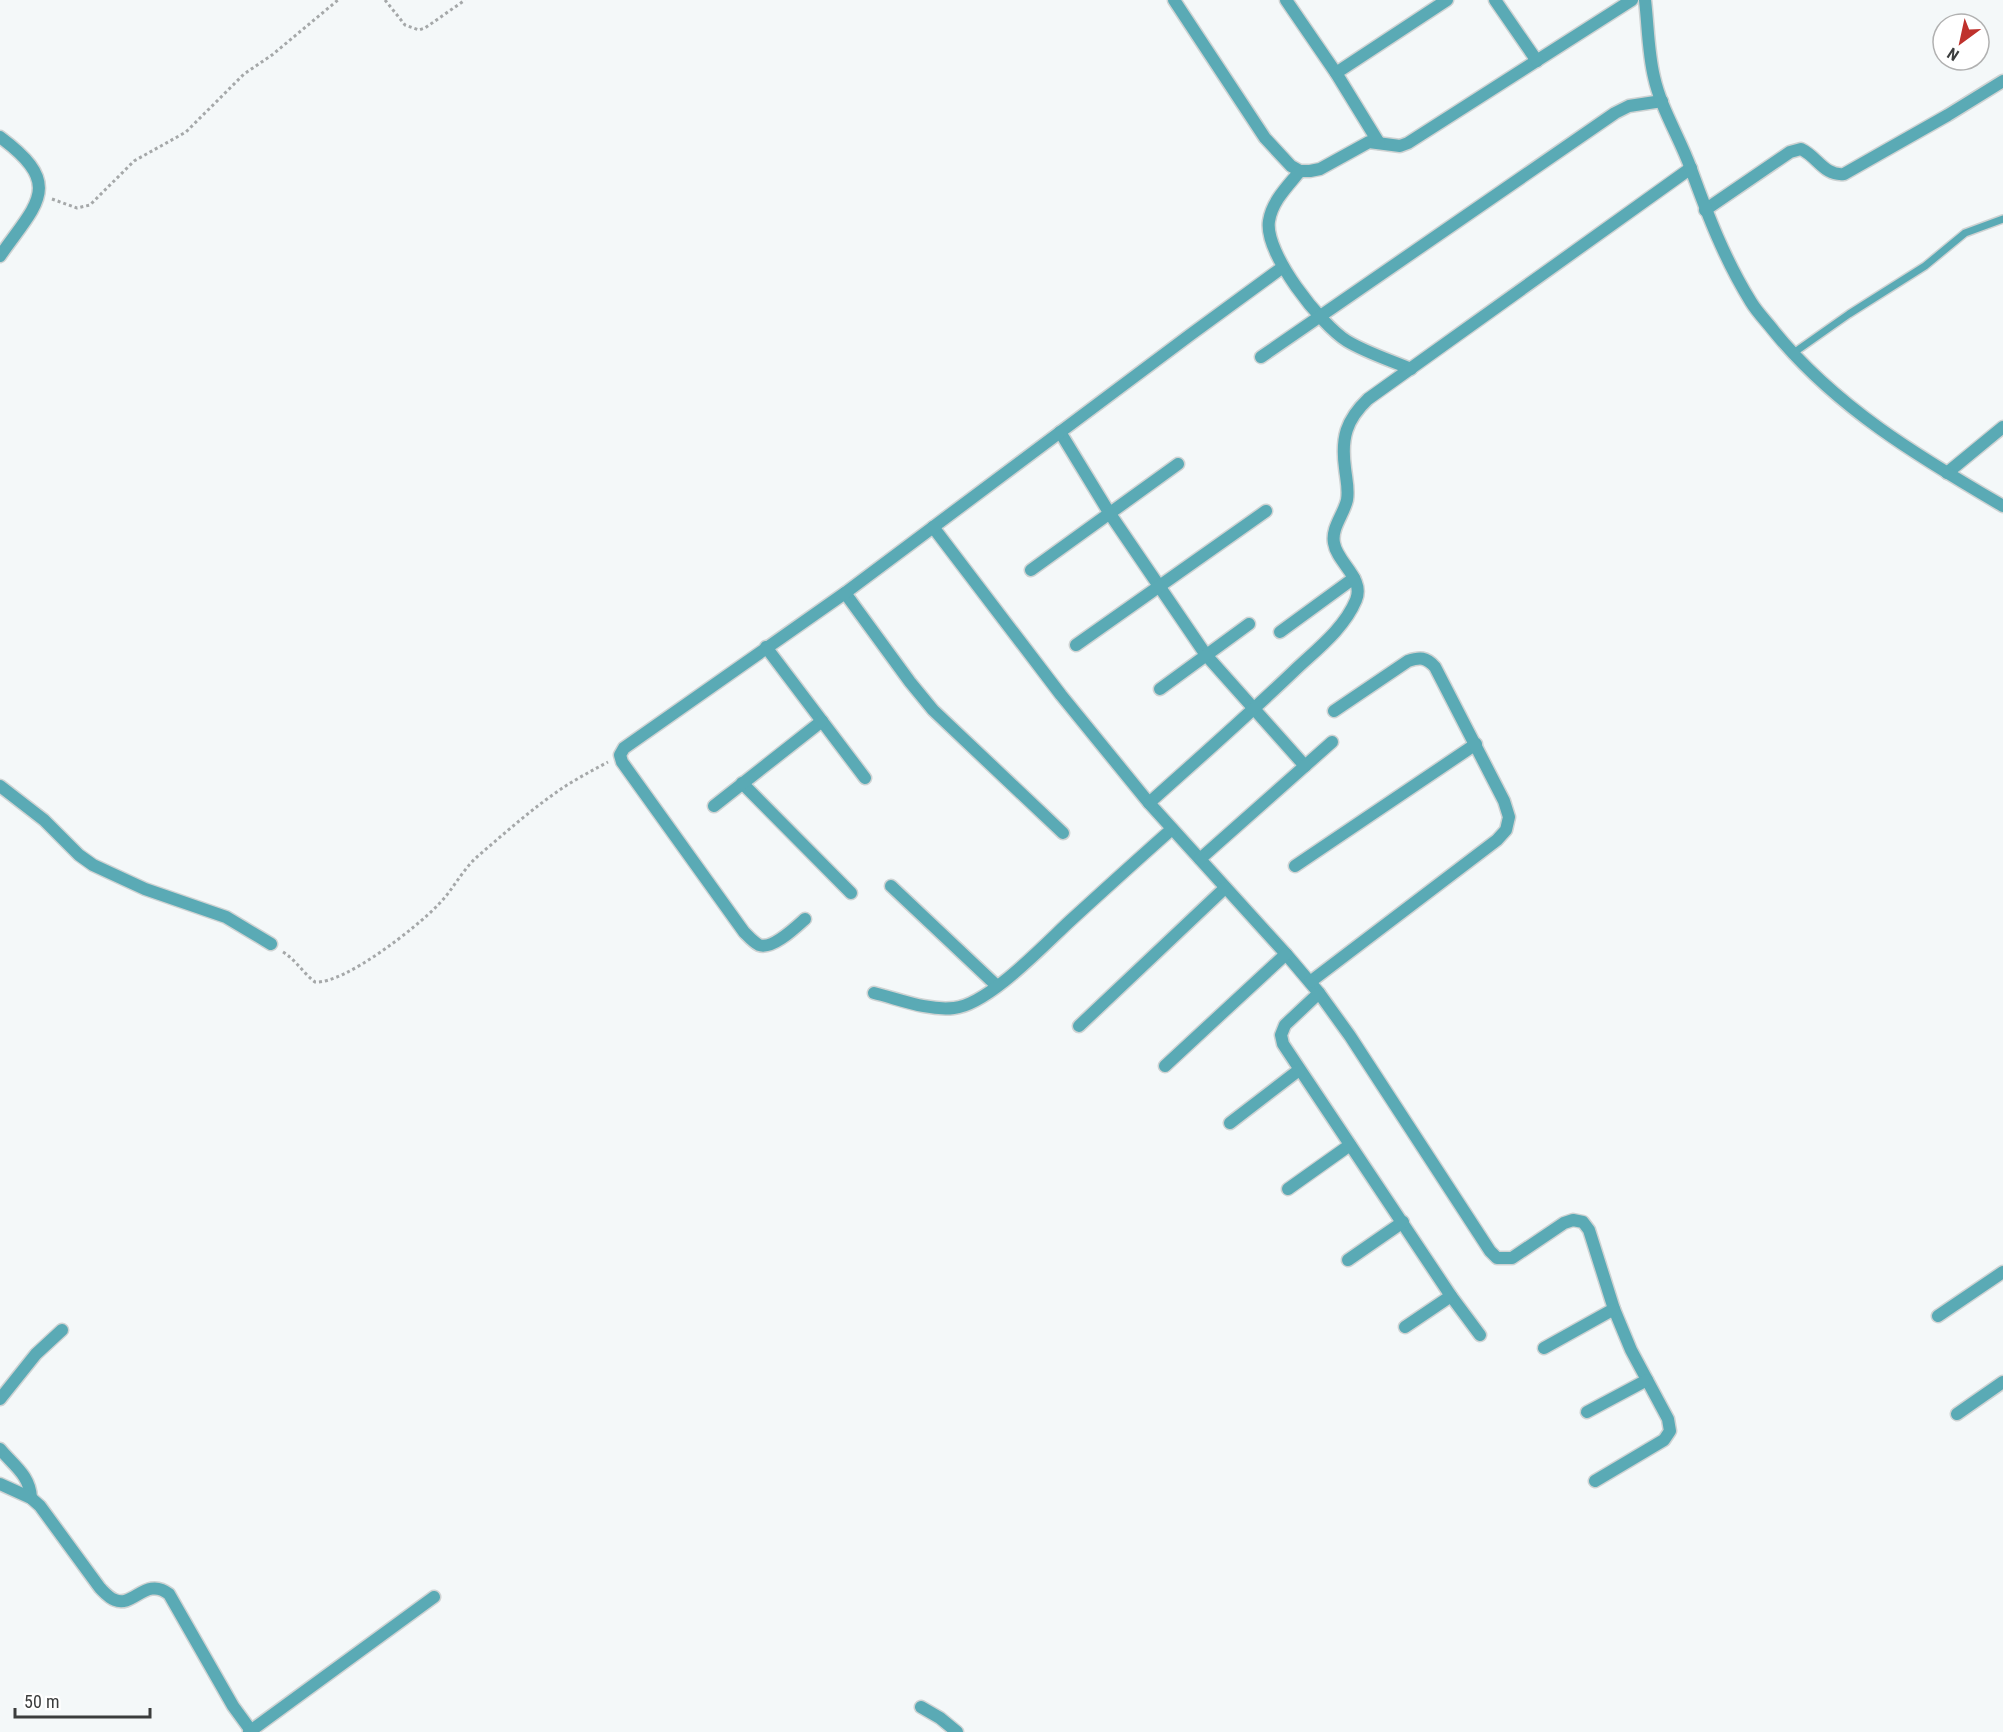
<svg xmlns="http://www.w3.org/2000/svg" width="2003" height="1732" font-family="'Roboto Condensed',sans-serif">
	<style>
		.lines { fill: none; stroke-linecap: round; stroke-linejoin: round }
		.service-casing { stroke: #cfd3d3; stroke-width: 10 }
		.minor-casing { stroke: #cfd3d3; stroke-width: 15 }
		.tertiary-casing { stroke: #cfd3d3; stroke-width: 15 }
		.path { stroke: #a5a8a9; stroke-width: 3; stroke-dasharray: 3 3; stroke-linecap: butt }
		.service { stroke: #5aaab5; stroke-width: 7 }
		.minor { stroke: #5aaab5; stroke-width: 12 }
		.tertiary { stroke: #5aaab5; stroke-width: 12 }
	</style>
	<rect width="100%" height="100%" fill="#f4f8f9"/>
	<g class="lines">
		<!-- service casing -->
		<g class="service-casing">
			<path id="service" d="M1792,354L1849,314L1925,266L1965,233L2003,219"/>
		</g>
		<!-- minor casing -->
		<g class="minor-casing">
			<g id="minor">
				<path d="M1174,0L1265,138L1291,166L1300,171H1310L1320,169L1369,142L1400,146L1408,143L1632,0"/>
				<path d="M1286,0L1336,73L1379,143"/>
				<path d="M1495,0L1537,61"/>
				<path d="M1336,73L1447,0"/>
				<path d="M0,137C65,185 37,203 0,256"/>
				<path d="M1300,171C1288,186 1272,201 1269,221C1264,253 1321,325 1347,341C1367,353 1390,360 1411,369"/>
				<path d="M1705,210L1790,152L1801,149C1818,157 1824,176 1844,174L1948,115L2003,81"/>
				<path d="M1261,357L1615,113L1629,106L1662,101"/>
				<path d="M1060,432L1110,514L1206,655L1305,766"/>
				<path d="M1947,473L2003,427"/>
				<path d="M933,527L1061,695L1149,803L1286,954L1319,993L1350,1036L1490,1251L1497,1258H1512L1564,1223L1573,1220L1583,1222L1589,1230L1614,1309L1631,1350L1668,1419L1670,1431L1664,1440L1595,1481"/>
				<path d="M1031,570L1178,464"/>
				<path d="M845,593L910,682L933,710L1063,833"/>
				<path d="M1280,632L1354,578"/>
				<path d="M1076,645L1266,511"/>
				<path d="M766,647L865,778"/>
				<path d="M1160,689L1249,624"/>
				<path d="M742,783L851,893"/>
				<path d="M0,786L44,820L79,855L93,865L145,889L226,917L271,944"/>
				<path d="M1149,803C1198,759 1247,716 1294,671C1316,650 1344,629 1356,600C1365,578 1337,563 1334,543C1331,528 1344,514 1347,500C1349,489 1346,478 1345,468C1341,438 1346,420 1368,399L1691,168"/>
				<path d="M714,806L822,721"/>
				<path d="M1200,859L1332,742"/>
				<path d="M1295,866L1476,744"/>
				<path d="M891,886L997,986"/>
				<path d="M805,919C795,928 772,950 759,945C753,942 748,936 744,932L622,762L620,755L624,748L845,593L1190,335L1283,267"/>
				<path d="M1310,982L1497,840L1506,830L1509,817L1504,801L1435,667C1426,657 1420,657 1408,661L1334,711"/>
				<path d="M874,993C899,999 928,1011 954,1008C988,1005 1045,944 1070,921C1104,890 1138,859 1172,829"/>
				<path d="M1319,993L1285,1025L1281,1035L1283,1044L1451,1296L1480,1335"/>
				<path d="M1079,1026L1225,888"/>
				<path d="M1165,1066L1286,954"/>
				<path d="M1230,1123L1299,1070"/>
				<path d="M1288,1189L1350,1145"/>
				<path d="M1348,1260L1403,1222"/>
				<path d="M1938,1316L2003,1272"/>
				<path d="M1405,1327L1451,1296"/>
				<path d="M1544,1348L1614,1309"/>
				<path d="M0,1399L36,1354L62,1330"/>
				<path d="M1587,1412L1647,1380"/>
				<path d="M1957,1414L2003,1382"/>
				<path d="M0,1449C13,1465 30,1475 31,1498"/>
				<path d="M0,1484L31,1498L40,1506L100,1588C104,1592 109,1598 115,1600C133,1608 146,1576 169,1594L233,1706L252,1732"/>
				<path d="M921,1707L940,1718L957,1732"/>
				<path d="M249,1732L434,1597"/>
			</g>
		</g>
		<!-- tertiary casing -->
		<g class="tertiary-casing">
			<path id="tertiary" d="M1645,0C1648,25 1648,52 1654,77C1661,109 1680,138 1691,169C1708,216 1725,260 1751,302C1757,312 1766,321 1773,330C1835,407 1919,457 2003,506"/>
		</g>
		<!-- path -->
		<g class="path">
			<path d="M385,0L405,25L419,30L425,28L465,0"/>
			<path d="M52,199L77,208L90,205L134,161L186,132L244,74L272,55L338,0"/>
			<path d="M283,952C296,960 303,973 315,982C345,984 417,927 438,905C453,890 462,870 478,856C506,832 534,807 564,787C578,778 593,770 608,762"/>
		</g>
		<!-- service -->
		<use href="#service" class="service"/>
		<!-- minor -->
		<use href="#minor" class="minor"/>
		<!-- tertiary -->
		<use href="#tertiary" class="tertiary"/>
	</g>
	<!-- north arrow -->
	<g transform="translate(1961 42) rotate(213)"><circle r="28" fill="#ffffff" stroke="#b1b1b1" stroke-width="1.5"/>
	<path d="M0-4.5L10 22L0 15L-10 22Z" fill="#bf312c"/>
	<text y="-9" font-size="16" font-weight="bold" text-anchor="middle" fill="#3b3d3d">N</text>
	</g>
	<!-- scale -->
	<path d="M15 1708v9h135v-9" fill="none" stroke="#3b3d3d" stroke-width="3"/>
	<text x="24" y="1708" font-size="18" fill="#3b3d3d" stroke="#ffffff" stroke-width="4.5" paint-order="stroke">50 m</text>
</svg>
